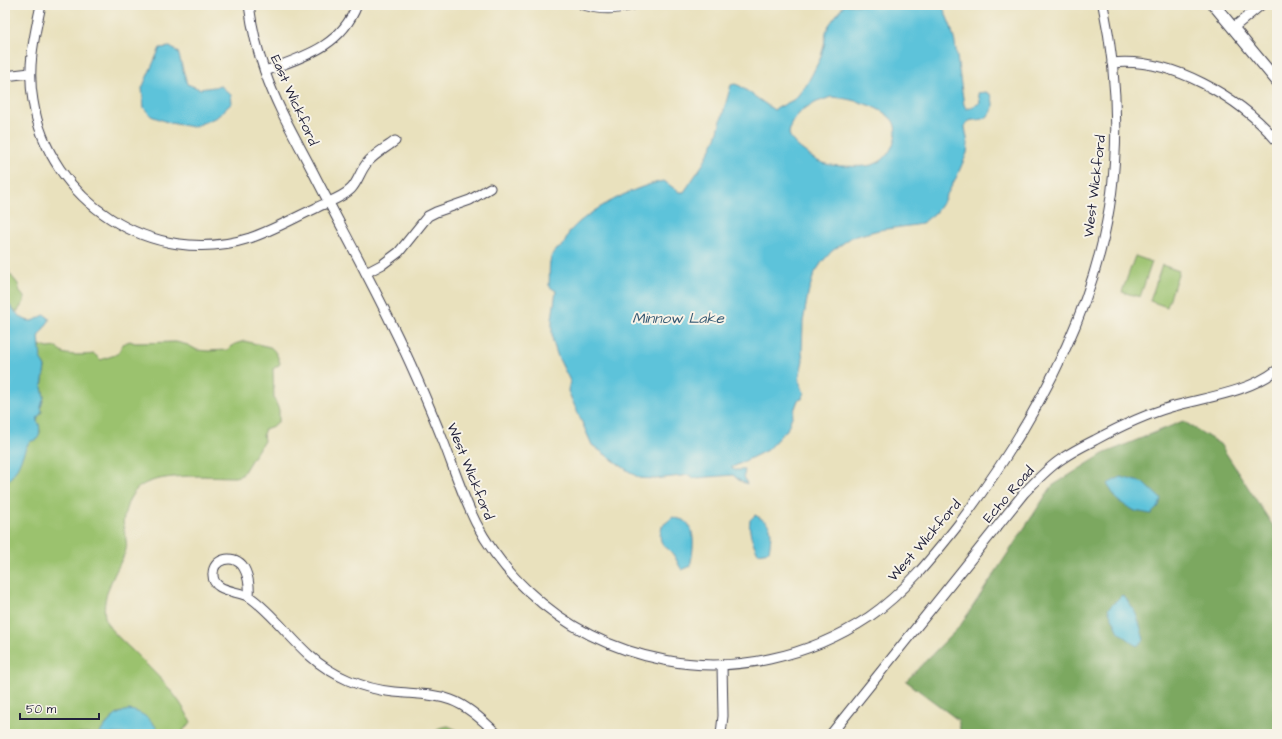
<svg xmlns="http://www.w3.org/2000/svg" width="1282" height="739" font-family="'Architects Daughter',sans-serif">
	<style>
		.green { fill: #9bc26e; stroke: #5e7254 }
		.forest { fill: #7ca861; stroke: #4f654e }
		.water { fill: #5dc3da; stroke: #40728a; fill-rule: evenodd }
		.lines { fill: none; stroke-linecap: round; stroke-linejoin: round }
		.minor-casing { stroke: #403f4e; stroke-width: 11 }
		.tertiary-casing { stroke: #403f4e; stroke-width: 13 }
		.minor { stroke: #fff; stroke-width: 9 }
		.tertiary { stroke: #fff; stroke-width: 11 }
		.labels { text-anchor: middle; stroke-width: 4; stroke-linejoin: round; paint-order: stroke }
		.street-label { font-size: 14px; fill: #22223b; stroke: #f7f3e8 }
		.water-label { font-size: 15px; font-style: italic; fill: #375a73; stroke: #f7f3e8 }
	</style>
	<rect width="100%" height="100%" fill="#f7f3e8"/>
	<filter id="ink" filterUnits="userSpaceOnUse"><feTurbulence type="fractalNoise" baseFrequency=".025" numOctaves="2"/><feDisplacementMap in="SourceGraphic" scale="8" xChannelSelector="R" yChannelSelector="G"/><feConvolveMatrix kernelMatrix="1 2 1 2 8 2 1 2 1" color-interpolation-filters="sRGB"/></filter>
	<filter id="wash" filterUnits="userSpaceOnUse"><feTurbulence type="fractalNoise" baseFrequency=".012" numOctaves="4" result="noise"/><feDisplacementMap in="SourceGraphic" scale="16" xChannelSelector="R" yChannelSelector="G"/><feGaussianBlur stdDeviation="0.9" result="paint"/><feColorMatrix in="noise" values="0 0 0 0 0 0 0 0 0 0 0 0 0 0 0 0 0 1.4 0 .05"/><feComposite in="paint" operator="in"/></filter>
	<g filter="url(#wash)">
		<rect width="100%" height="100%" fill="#e9e1bd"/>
		<!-- green -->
		<g class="green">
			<path d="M1135,256L1152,262L1140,297L1122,292Z"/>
			<path d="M1162,265L1179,271L1167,307L1150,301Z"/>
			<path d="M5,267L9,270V273L18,284L20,292L24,297V302L17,312C11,309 9,304 5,300Z"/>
			<path d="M130,341L135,343L176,342L188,345L197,350L208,351L227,350L235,344L244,341L270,347C276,351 278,357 280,363L279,365L273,369L274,398L279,410V421L273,426L265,429L263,434L264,441L253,457L242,475L235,477C211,477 153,471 136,490C129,497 126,508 124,517C121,529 130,541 125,553C116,573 99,598 106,621C108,629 128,646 134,652C156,674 178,694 191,722L187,727L183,730L186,734H162L151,721L120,712L107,723L99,734H5V483C18,474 19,456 28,444C31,439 36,436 40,433L39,424L37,422L38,417L42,412L41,407L44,397L42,387L45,367L41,360L39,345L48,348L57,347C58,349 59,351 61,352C66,356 87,355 94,354L101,360C111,355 121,357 122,344Z"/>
			<path d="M448,726L466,734H434L439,728Z"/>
		</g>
		<!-- forest -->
		<path class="forest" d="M1183,421L1220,444L1277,532V734H961L958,720L906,681L960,626L1052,486L1103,454Z"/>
		<!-- water -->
		<g class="water">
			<path d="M844,5H942L951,27L955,43L964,105L967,109L978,104L980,102L978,93L986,92L991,95C996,109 992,118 977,120C974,120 970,120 968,122C965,123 965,125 965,127L968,144L967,153L957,176L943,202L935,213L924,222L916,225L879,230L852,237L832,251L822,262L814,274L808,294L803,322L802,352L803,360L799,379L802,389L804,392L802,399L798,400L787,430L783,433L767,450L731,468L735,470H745L744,476L747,484L740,481L733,475L696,478H692L690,475L655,479L639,478L624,468L592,445L568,391L570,381L558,357L553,342L552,332V319L556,291L550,287L549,285C550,276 548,263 552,255C554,249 560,249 563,245C567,240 567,233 572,229C590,209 638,185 664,181L679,192H684L703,164L716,138L731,85L735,84L740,86L774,110L795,99L807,84L820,59L824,46L826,32L829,25ZM831,97C849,98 882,106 893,121C897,128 896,135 894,142C884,168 868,167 844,166C831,166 820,164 810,156C802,149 793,145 789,134L791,123L803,109L817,102Z"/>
			<path d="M170,47L178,52L187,84L200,89L221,86L231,95L232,103L217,117L193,127L170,123L151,116L144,108L142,88L160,48Z"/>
			<path d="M5,300C12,307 20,321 31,321C36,321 40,316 45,315L49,318V321L39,335L41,360L45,367L42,387L44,397L41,407L42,412L38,417L37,422L39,424C40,429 41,438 35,440C33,441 31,441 29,442C21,456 18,474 5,483Z"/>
			<path d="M1121,477L1144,483L1161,499L1159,506L1151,514L1135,511L1118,501L1107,484Z"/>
			<path d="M755,515C760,518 768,522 770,528C772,532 770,546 769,551L758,553C753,543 748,532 750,520Z"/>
			<path d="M673,517C677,519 682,519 685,521C697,529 693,554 690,566L682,570C679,566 678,563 676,559C667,543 656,548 662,526Z"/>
			<path d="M1122,595C1136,607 1139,622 1144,640L1137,646L1119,632L1108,609Z"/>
			<path d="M129,710C145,712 152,722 162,734H99C108,722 114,713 129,710Z"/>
		</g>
	</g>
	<g filter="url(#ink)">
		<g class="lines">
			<!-- minor casing -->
			<g class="minor-casing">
				<g id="minor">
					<path d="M41,5C34,37 27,68 33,101C49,201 152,269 250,238C273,230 294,218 316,208C327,202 342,198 351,189C358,182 360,171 367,163C374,154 386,148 395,141"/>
					<path d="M249,5C252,28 257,50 265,72C277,107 296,139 313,172C339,223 367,273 392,325C411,363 428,403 444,443C454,469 463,497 476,523C489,548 508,572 528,591C566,627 613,650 664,660C734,674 809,657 869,617C904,593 932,558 958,525C1020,443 1074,352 1100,252C1121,172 1120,86 1103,5"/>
					<path d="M583,5C604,10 612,10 633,5"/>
					<path d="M1233,28L1261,5"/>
					<path d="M1112,63C1171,57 1240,97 1277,141"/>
					<path d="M265,71C303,57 341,47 357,5"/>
					<path d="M5,76L30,73"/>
					<path d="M366,273L383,264L399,252L423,222L428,216L436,212L470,200L490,188"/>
					<path d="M249,596C250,586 248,573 242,565C232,554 213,559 213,574C212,593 240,590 251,598C272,613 289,637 309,655C332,676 363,689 394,692C413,694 432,693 451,700C468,706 484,721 497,734"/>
					<path d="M721,734L723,716L722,665"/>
					<path d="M831,734L1024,493C1036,481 1047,469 1060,460C1071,452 1083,446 1095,440C1119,427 1144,415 1171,407C1206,397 1247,393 1277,370"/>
				</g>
			</g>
			<!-- tertiary casing -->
			<g class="tertiary-casing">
				<path id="tertiary" d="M1214,5L1277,81"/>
			</g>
			<!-- minor -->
			<use href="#minor" class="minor"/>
			<!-- tertiary -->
			<use href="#tertiary" class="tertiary"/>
		</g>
	</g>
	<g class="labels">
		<!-- street labels -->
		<g class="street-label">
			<text transform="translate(295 100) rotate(66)" y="5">East Wickford</text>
			<text transform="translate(1094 186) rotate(-83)" y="5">West Wickford</text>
			<text transform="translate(471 471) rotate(68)" y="5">West Wickford</text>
			<text transform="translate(1008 494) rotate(-49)" y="5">Echo Road</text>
			<text transform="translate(924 540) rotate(-49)" y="5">West Wickford</text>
		</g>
		<!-- water labels -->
		<g class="water-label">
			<text x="678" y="323">Minnow Lake</text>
		</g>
	</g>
	<!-- margin -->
	<rect width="1282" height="739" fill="none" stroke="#f7f3e8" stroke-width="20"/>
	<!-- scale -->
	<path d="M20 713v6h79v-6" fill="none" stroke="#22223b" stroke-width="2"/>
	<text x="26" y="713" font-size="12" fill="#22223b" stroke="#f7f3e8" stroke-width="3" paint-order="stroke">50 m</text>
</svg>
